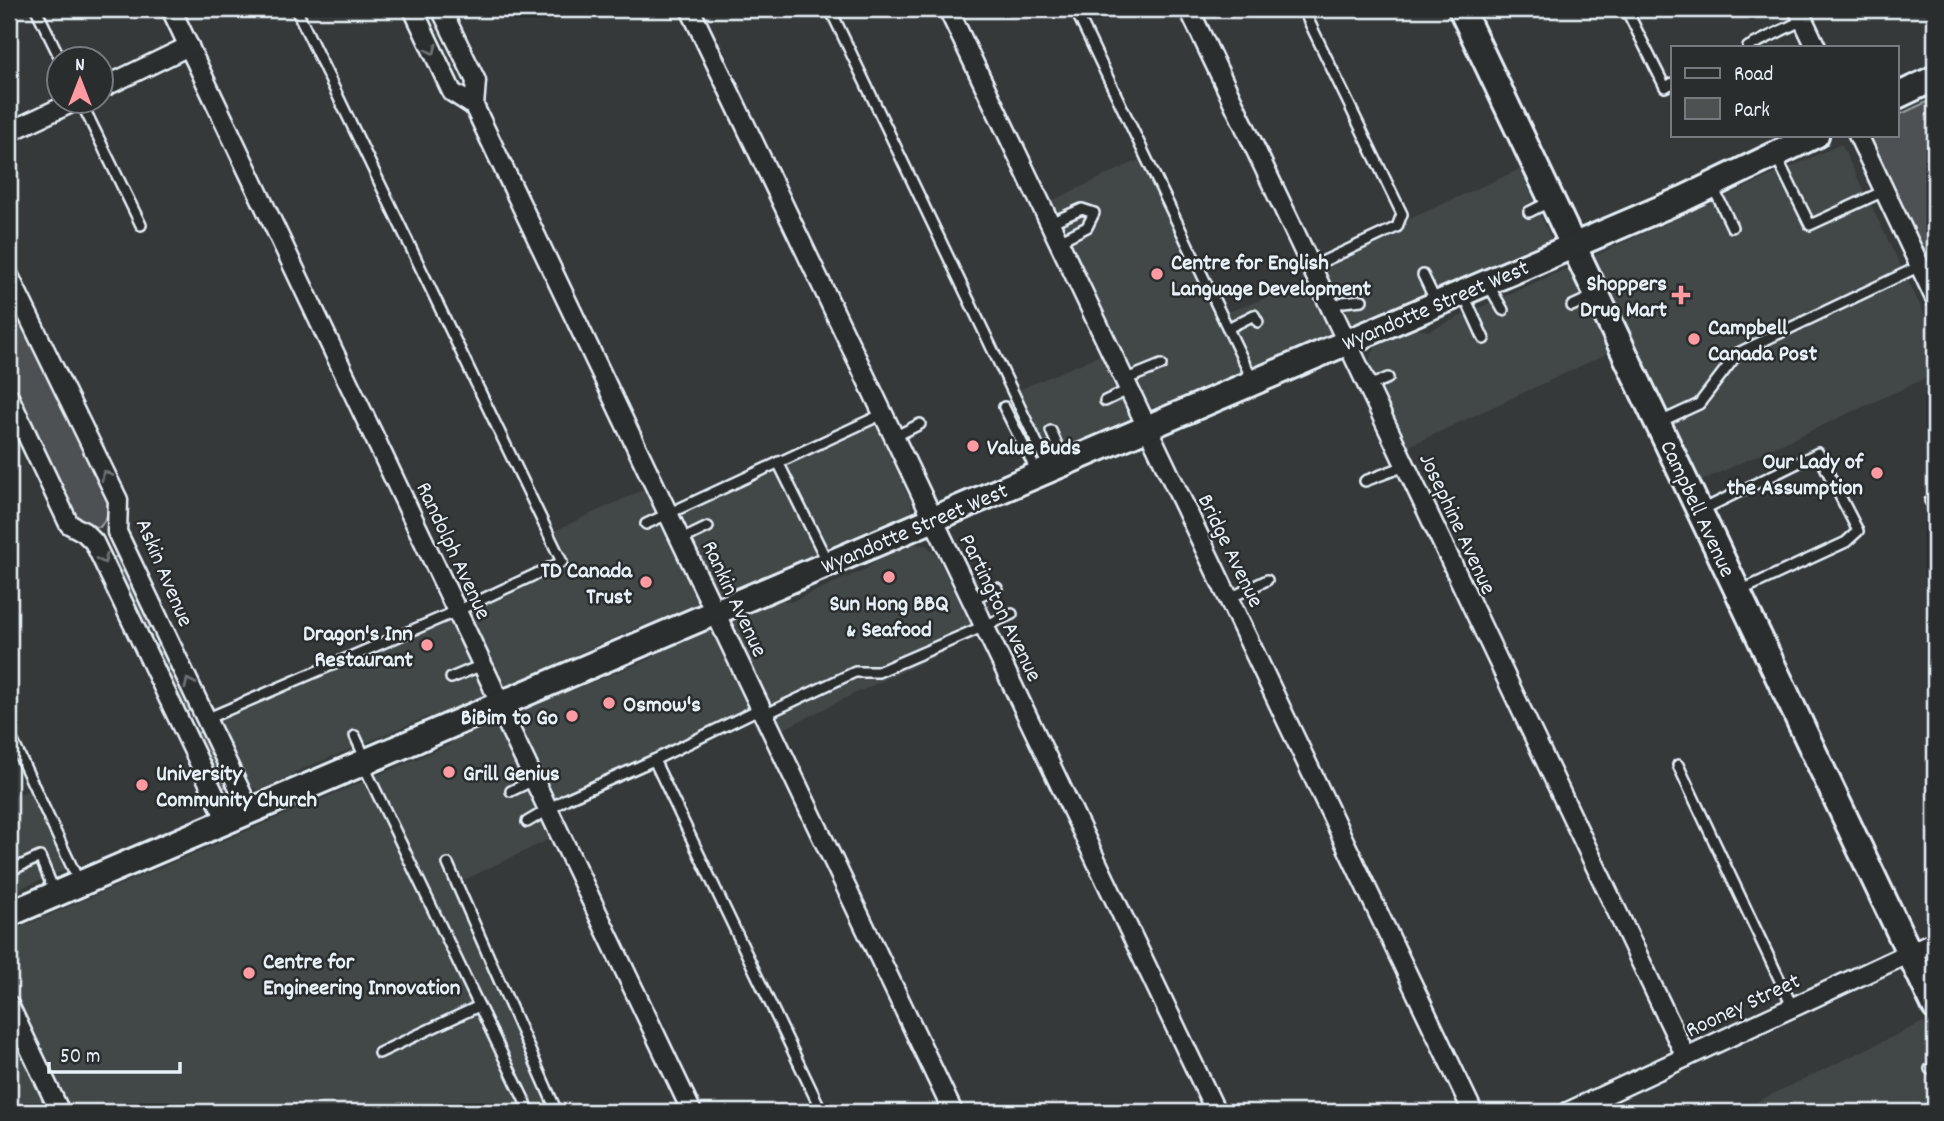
<svg xmlns="http://www.w3.org/2000/svg" width="1944" height="1121" font-family="Dekko,sans-serif">
	<style>
		.built { fill: #424647 }
		.green { fill: #4d5152; stroke: #9aa1a5; stroke-width: 2 }
		.lines { fill: none; stroke-linecap: round; stroke-linejoin: round }
		.lane-casing { stroke: #e8f1f8; stroke-width: 14 }
		.street-casing { stroke: #e8f1f8; stroke-width: 23 }
		.secondary-casing { stroke: #e8f1f8; stroke-width: 30 }
		.lane { stroke: #2a2d2e; stroke-width: 9 }
		.street { stroke: #2a2d2e; stroke-width: 18 }
		.secondary { stroke: #2a2d2e; stroke-width: 24 }
		.oneway { stroke: #6c7275 }
		.poi-dot { fill: #ff9aa2; stroke: #2a2d2e; stroke-width: 2.5 }
		.labels { text-anchor: middle; stroke-width: 5; stroke-linejoin: round; paint-order: stroke }
		.poi-label { font-size: 23px; font-weight: bold; fill: #e8f1f8; stroke: #2a2d2e; text-anchor: start }
		.street-label { font-size: 23px; fill: #e8f1f8; stroke: #2a2d2e }
	</style>
	<rect width="100%" height="100%" fill="#35393a"/>
	<filter id="ink" filterUnits="userSpaceOnUse"><feTurbulence type="fractalNoise" baseFrequency=".0143" numOctaves="2"/><feDisplacementMap in="SourceGraphic" scale="14" xChannelSelector="R" yChannelSelector="G"/><feConvolveMatrix kernelMatrix="1 2 1 2 8 2 1 2 1" color-interpolation-filters="sRGB"/></filter>
	<g filter="url(#ink)">
		<!-- built -->
		<g class="built">
			<path d="M1841,144L1935,336V374L1699,482L1630,343L1405,448L1369,369L1370,357L1377,345L1413,328L1428,331Z"/>
			<path d="M1141,159L1217,316L1304,284L1299,269L1520,169L1552,241L1285,362L1273,360L1204,389L1199,399L1162,409L1149,406L1139,394L1047,203Z"/>
			<path d="M1103,354L1129,410V422L1121,432L1087,447L1075,445L1042,459L1011,393Z"/>
			<path d="M871,414L911,502L912,511L907,522L873,536L862,534L782,568L773,579L654,628L641,626L557,663L548,673L441,718L427,717L293,773L285,784L275,789L261,791L251,787L244,782L208,709L361,649L554,557L545,535L647,488L661,514Z"/>
			<path d="M906,543L926,545L937,556L977,637L848,697L762,740L751,719L542,820L550,839L452,886L551,1112H9V932L449,745L459,733L557,689L573,690L650,659L665,646L775,599L790,602L866,569L881,556Z"/>
			<path d="M33,788L68,869L9,893V799Z"/>
			<path d="M1923,1022L1935,1048V1112H1735Z"/>
		</g>
		<!-- green -->
		<g class="green">
			<path d="M1935,98V276L1868,135H1897V116Z"/>
			<path d="M9,294L106,495C110,509 109,516 100,527C86,526 80,523 71,512L9,382Z"/>
			<path d="M118,556L121,558L151,622V627L144,630L111,559Z"/>
			<path d="M157,645H161L192,706V710L184,713L154,651Z"/>
			<path d="M202,731L205,733L228,785L221,789L195,734Z"/>
		</g>
		<g class="lines">
			<!-- lane casing -->
			<g class="lane-casing">
				<g id="lane">
					<path d="M36,9L61,60"/>
					<path d="M830,9L1049,468"/>
					<path d="M1075,9L1253,381"/>
					<path d="M1303,9L1402,214L1397,227L1311,267"/>
					<path d="M1626,9L1665,87L1673,83"/>
					<path d="M1748,47L1803,20"/>
					<path d="M81,102L141,225"/>
					<path d="M1776,156L1810,225L1884,191"/>
					<path d="M1713,187L1732,227"/>
					<path d="M1529,212L1551,201"/>
					<path d="M1050,223L1082,209L1094,213L1087,227L1059,241"/>
					<path d="M1423,275L1436,302"/>
					<path d="M1488,284L1503,310"/>
					<path d="M1463,293L1484,339"/>
					<path d="M1572,306L1596,295"/>
					<path d="M1330,308L1343,302L1362,300"/>
					<path d="M1228,328L1254,315L1258,322"/>
					<path d="M1124,380L1161,365"/>
					<path d="M1367,387L1388,378"/>
					<path d="M1105,401L1128,390"/>
					<path d="M1004,407L1038,474"/>
					<path d="M1660,422L1699,404L1738,353L1920,266"/>
					<path d="M1051,431L1064,461"/>
					<path d="M894,437L920,424"/>
					<path d="M778,462L827,561"/>
					<path d="M1365,481L1405,466"/>
					<path d="M1930,501L1935,499"/>
					<path d="M1702,510L1818,453L1858,531L1846,542L1740,591"/>
					<path d="M646,524L883,414"/>
					<path d="M681,540L708,527"/>
					<path d="M971,599L997,588"/>
					<path d="M1228,599L1267,580"/>
					<path d="M451,678L482,665"/>
					<path d="M764,715L855,672H878L1012,614"/>
					<path d="M206,719L457,611L562,562L296,9"/>
					<path d="M9,733L79,882"/>
					<path d="M355,736L366,760"/>
					<path d="M654,760L822,1112"/>
					<path d="M363,764L530,1112"/>
					<path d="M1678,765L1793,1008"/>
					<path d="M511,791L534,780"/>
					<path d="M527,822L566,799L654,760L761,708"/>
					<path d="M448,864L557,1112"/>
					<path d="M9,871L40,857L55,893"/>
					<path d="M379,1053L479,1006"/>
					<path d="M1930,1069L1935,1068"/>
				</g>
			</g>
			<!-- street casing -->
			<g class="street-casing">
				<g id="street">
					<path d="M171,9L492,685L508,725L692,1112"/>
					<path d="M413,9L452,92L474,106"/>
					<path d="M441,9L476,81L474,106L953,1112"/>
					<path d="M690,9L1216,1112"/>
					<path d="M948,9L1473,1112"/>
					<path d="M1189,9L1686,1057"/>
					<path d="M1798,9L1816,47"/>
					<path d="M102,88L189,46"/>
					<path d="M9,132L73,102"/>
					<path d="M1858,135L1935,298"/>
					<path d="M9,276L118,500L117,532L250,811"/>
					<path d="M9,397L69,524L84,532L94,542L227,821"/>
					<path d="M9,1005L60,1112"/>
					<path d="M1568,1112L1935,941"/>
				</g>
			</g>
			<!-- secondary casing -->
			<g class="secondary-casing">
				<g id="secondary">
					<path d="M1461,9L1935,1007"/>
					<path d="M1897,96L1935,78"/>
					<path d="M9,914L1685,198L1816,135"/>
				</g>
			</g>
			<!-- lane -->
			<use href="#lane" class="lane"/>
			<!-- street -->
			<use href="#street" class="street"/>
			<!-- secondary -->
			<use href="#secondary" class="secondary"/>
		</g>
		<!-- one-way arrows -->
		<defs><path id="oneway-chevron" d="M-2-3.5L2.5 0L-2 3.5" fill="none" stroke-width="1.6" stroke-linecap="round" stroke-linejoin="round" transform="scale(1.75)"/></defs>
		<g class="oneway">
			<use href="#oneway-chevron" transform="translate(432 50) rotate(65)"/>
			<use href="#oneway-chevron" transform="translate(106 475) rotate(-116)"/>
			<use href="#oneway-chevron" transform="translate(103 559) rotate(65)"/>
			<use href="#oneway-chevron" transform="translate(189 683) rotate(-115)"/>
		</g>
	</g>
	<!-- markers -->
	<g class="poi-dot">
		<circle cx="1157" cy="274" r="7"/>
		<path d="M1677.5 284.5h7v7h7v7h-7v7h-7v-7h-7v-7h7z"/>
		<circle cx="1694" cy="339" r="7"/>
		<circle cx="973" cy="446" r="7"/>
		<circle cx="1877" cy="473" r="7"/>
		<circle cx="889" cy="577" r="7"/>
		<circle cx="646" cy="582" r="7"/>
		<circle cx="427" cy="645" r="7"/>
		<circle cx="609" cy="703" r="7"/>
		<circle cx="572" cy="716" r="7"/>
		<circle cx="449" cy="772" r="7"/>
		<circle cx="142" cy="785" r="7"/>
		<circle cx="249" cy="973" r="7"/>
	</g>
	<g class="labels">
		<!-- poi labels -->
		<g class="poi-label">
			<text x="1171" y="269">Centre for English<tspan x="1171" dy="26">Language Development</tspan></text>
			<text x="1667" y="290" text-anchor="end">Shoppers<tspan x="1667" dy="26">Drug Mart</tspan></text>
			<text x="1708" y="334">Campbell<tspan x="1708" dy="26">Canada Post</tspan></text>
			<text x="987" y="454">Value Buds</text>
			<text x="1863" y="468" text-anchor="end">Our Lady of<tspan x="1863" dy="26">the Assumption</tspan></text>
			<text x="632" y="577" text-anchor="end">TD Canada<tspan x="632" dy="26">Trust</tspan></text>
			<text x="889" y="610" text-anchor="middle">Sun Hong BBQ<tspan x="889" dy="26">&amp; Seafood</tspan></text>
			<text x="413" y="640" text-anchor="end">Dragon's Inn<tspan x="413" dy="26">Restaurant</tspan></text>
			<text x="623" y="711">Osmow's</text>
			<text x="558" y="724" text-anchor="end">BiBim to Go</text>
			<text x="156" y="780">University<tspan x="156" dy="26">Community Church</tspan></text>
			<text x="463" y="780">Grill Genius</text>
			<text x="263" y="968">Centre for<tspan x="263" dy="26">Engineering Innovation</tspan></text>
		</g>
		<!-- street labels -->
		<g class="street-label">
			<text transform="translate(1435 304) rotate(-23)" y="8">Wyandotte Street West</text>
			<text transform="translate(1699 508) rotate(65)" y="8">Campbell Avenue</text>
			<text transform="translate(1459 523) rotate(65)" y="8">Josephine Avenue</text>
			<text transform="translate(914 527) rotate(-23)" y="8">Wyandotte Street West</text>
			<text transform="translate(455 550) rotate(65)" y="8">Randolph Avenue</text>
			<text transform="translate(1232 550) rotate(64)" y="8">Bridge Avenue</text>
			<text transform="translate(166 572) rotate(67)" y="8">Askin Avenue</text>
			<text transform="translate(736 598) rotate(65)" y="8">Rankin Avenue</text>
			<text transform="translate(1002 607) rotate(64)" y="8">Partington Avenue</text>
			<text transform="translate(1742 1004) rotate(-25)" y="8">Rooney Street</text>
		</g>
	</g>
	<!-- margin -->
	<rect width="1944" height="1121" fill="none" stroke="#2a2d2e" stroke-width="35"/>
	<rect x="18" y="18" width="1909" height="1086" fill="none" stroke="#e8f1f8" stroke-width="2.5" filter="url(#ink)"/>
	<!-- legend -->
	<rect x="1671" y="46" width="228" height="91" fill="#2a2d2e" stroke="#767b7f" stroke-width="2"/>
	<rect x="1685" y="68" width="35" height="10" fill="#2a2d2e" stroke="#767b7f" stroke-width="2"/>
	<text x="1734" y="80" font-size="21" fill="#e8f1f8">Road</text>
	<rect x="1685" y="98" width="35" height="21" fill="#4d5152" stroke="#767b7f" stroke-width="2"/>
	<text x="1734" y="116" font-size="21" fill="#e8f1f8">Park</text>
	<!-- north arrow -->
	<g transform="translate(80 80)"><circle r="33" fill="#2a2d2e" stroke="#767b7f" stroke-width="2"/>
	<path d="M0-5L12 26L0 18L-12 26Z" fill="#ff9aa2"/>
	<text y="-10" font-size="19" font-weight="bold" text-anchor="middle" fill="#e8f1f8">N</text>
	</g>
	<!-- scale -->
	<path d="M49 1062v10h131v-10" fill="none" stroke="#e8f1f8" stroke-width="3.5"/>
	<text x="60" y="1062" font-size="21" fill="#e8f1f8" stroke="#2a2d2e" stroke-width="5" paint-order="stroke">50 m</text>
</svg>
